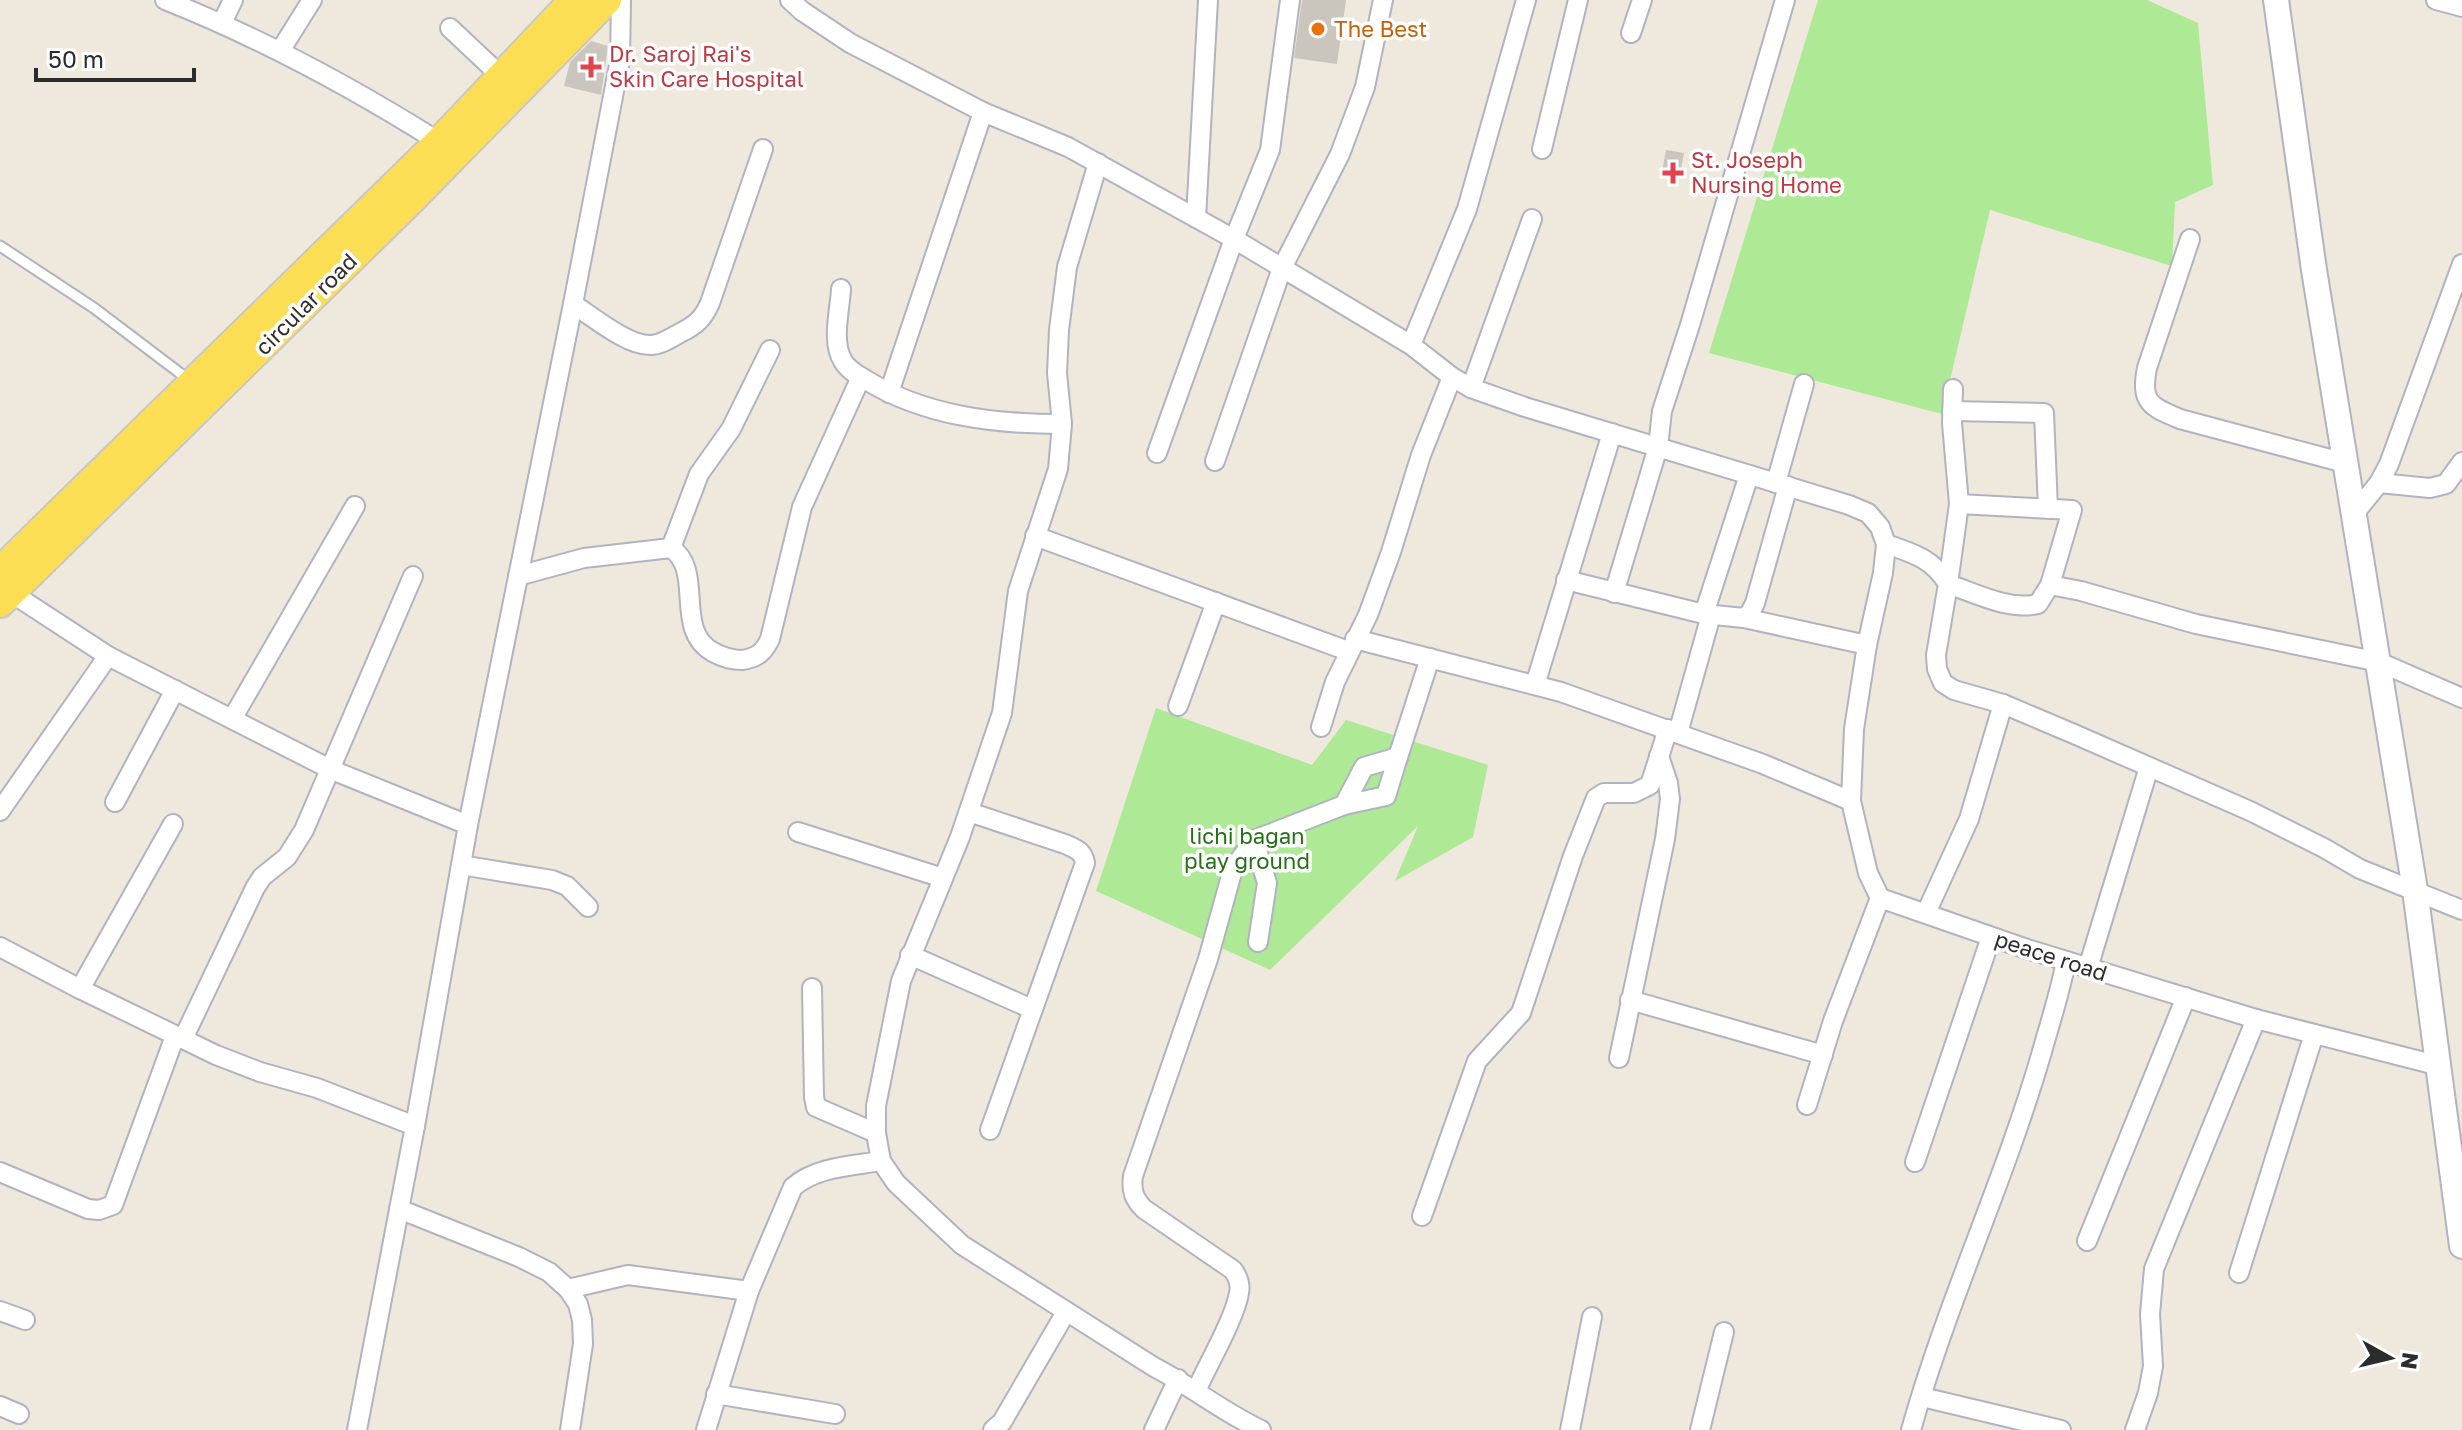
<svg xmlns="http://www.w3.org/2000/svg" width="2462" height="1430" font-family="'Golos Text',sans-serif">
	<style>
		.green { fill: #aee996 }
		.building { fill: #cac5bd }
		.lines { fill: none; stroke-linecap: round; stroke-linejoin: round }
		.service-casing { stroke: #b1b3c1; stroke-width: 13 }
		.minor-casing { stroke: #b1b3c1; stroke-width: 22 }
		.secondary-casing { stroke: #b1b3c1; stroke-width: 28 }
		.primary-casing { stroke: #c8c8c8; stroke-width: 32 }
		.service { stroke: #fff; stroke-width: 9 }
		.minor { stroke: #fff; stroke-width: 18 }
		.secondary { stroke: #fff; stroke-width: 24 }
		.primary { stroke: #fcde55; stroke-width: 28 }
		.food-dot { fill: #e8710a; stroke: #fff; stroke-width: 3 }
		.health-dot { fill: #e0444e; stroke: #fff; stroke-width: 3 }
		.labels { text-anchor: middle; stroke-width: 7; stroke-linejoin: round; paint-order: stroke }
		.food-label { font-size: 22px; fill: #c56008; stroke: #fff; text-anchor: start }
		.health-label { font-size: 22px; fill: #be3a42; stroke: #fff; text-anchor: start }
		.street-label { font-size: 22px; fill: #2c2c2c; stroke: #fff }
		.park-label { font-size: 22px; fill: #237015; stroke: #fff }
	</style>
	<rect width="100%" height="100%" fill="#efe8dd"/>
	<!-- green -->
	<g class="green">
		<path d="M1818,0H2147L2198,23L2213,185L2175,202L2172,266L1990,210L1942,414L1709,353Z"/>
		<path d="M1156,708L1312,765L1346,720L1488,765L1473,837L1395,881L1418,826L1270,970L1096,891Z"/>
	</g>
	<!-- building -->
	<g class="building">
		<path d="M1302,0H1346L1337,64L1294,58Z"/>
		<path d="M591,41L608,46L601,95L564,86L570,62Z"/>
		<path d="M1666,150L1684,153L1679,180L1661,177Z"/>
	</g>
	<g class="lines">
		<!-- service casing -->
		<g class="service-casing">
			<path id="service" d="M0,246L94,308L189,380"/>
		</g>
		<!-- minor casing -->
		<g class="minor-casing">
			<g id="minor">
				<path d="M165,0C263,39 350,86 439,142"/>
				<path d="M790,0L802,11L850,43L983,112L1068,147L1234,239L1411,345L1452,377L1471,388L1525,407L1849,505L1868,513L1880,527L1886,544L1883,573L1867,645L1854,729L1851,801L1868,873L1880,898"/>
				<path d="M2436,0L2462,7"/>
				<path d="M222,23L233,0"/>
				<path d="M450,28L501,76"/>
				<path d="M1631,33L1642,0"/>
				<path d="M280,51L312,0"/>
				<path d="M1542,149L1578,0"/>
				<path d="M1098,163L1067,267L1059,330L1057,373L1062,424L1058,469L1018,591L1002,713L960,837L901,981L876,1106V1133L881,1161L896,1183L962,1245L1154,1367C1191,1386 1223,1412 1261,1430"/>
				<path d="M1196,218L1208,0"/>
				<path d="M2190,239L2147,368C2140,403 2151,407 2180,419L2345,463"/>
				<path d="M841,289C840,310 831,342 843,361C848,370 858,375 866,380C925,416 994,424 1062,424"/>
				<path d="M573,304C593,317 628,346 651,345C661,345 672,337 680,333C696,325 703,319 710,303L763,149"/>
				<path d="M1411,345L1467,209L1526,0"/>
				<path d="M1471,388L1532,219"/>
				<path d="M1953,389L1952,423L1959,504L1948,584C1975,593 2009,611 2038,604L2050,585L2072,510L1959,504"/>
				<path d="M889,393L983,112"/>
				<path d="M1952,411L2044,413L2048,509"/>
				<path d="M1157,453L1234,239L1270,150L1290,0"/>
				<path d="M1215,461L1282,268L1340,154L1365,87L1383,0"/>
				<path d="M1776,483L1804,384"/>
				<path d="M2379,483L2430,488L2446,484L2462,462"/>
				<path d="M2354,514L2379,483L2389,464L2462,264"/>
				<path d="M1035,536L1348,651"/>
				<path d="M1886,544C1913,553 1933,559 1948,584L1936,655L1937,669L1943,683L1954,690L2003,704L2074,734L2250,811L2324,848L2360,869L2462,910"/>
				<path d="M671,548L699,474L731,429L770,350"/>
				<path d="M518,576L584,558L671,548C705,571 673,630 713,652C722,657 732,660 742,660C757,658 764,652 770,639L802,507L861,377"/>
				<path d="M1566,580L1704,614L1744,618L1750,613L1755,603L1788,486"/>
				<path d="M2050,585L2081,591L2196,624L2379,662L2462,698"/>
				<path d="M4,588L108,656L208,707L332,770L468,825L415,1126L357,1430"/>
				<path d="M1614,593L1658,447L1662,411L1690,325L1785,0"/>
				<path d="M1704,614L1749,475"/>
				<path d="M1744,618L1867,645"/>
				<path d="M1355,639L1561,692L1763,764L1851,801"/>
				<path d="M1535,685L1612,433"/>
				<path d="M1178,706L1216,602"/>
				<path d="M232,719L355,506"/>
				<path d="M1321,727L1335,682L1368,615L1391,552L1421,455L1452,377"/>
				<path d="M1678,733L1711,615"/>
				<path d="M115,802L175,690"/>
				<path d="M1344,805L1386,796L1398,757"/>
				<path d="M0,811L108,656"/>
				<path d="M969,812L1065,844C1076,849 1083,851 1085,863L990,1130"/>
				<path d="M468,825L573,304L620,60L621,0"/>
				<path d="M798,832L943,878"/>
				<path d="M1254,840L1267,883L1258,942"/>
				<path d="M461,865L552,880L567,886L588,907"/>
				<path d="M1926,913L1969,819L2003,704"/>
				<path d="M0,947L80,989L216,1055L260,1072L317,1088L415,1126"/>
				<path d="M910,955L1032,1009"/>
				<path d="M2088,968L2149,767"/>
				<path d="M812,988L814,1097L816,1107L876,1133"/>
				<path d="M80,989L173,824"/>
				<path d="M1630,1000L1823,1055"/>
				<path d="M183,1039L255,888L262,877L287,857L304,830L413,576"/>
				<path d="M1619,1058L1665,839L1670,799L1668,783L1659,756"/>
				<path d="M1807,1105L1833,1021L1880,898L2027,949L2256,1019L2436,1065"/>
				<path d="M1915,1162L1991,937"/>
				<path d="M0,1172L88,1209L99,1210L113,1205L175,1036"/>
				<path d="M399,1209L519,1257L549,1272L568,1289L578,1304L582,1320L583,1344L570,1430"/>
				<path d="M1422,1216L1477,1061L1521,1013L1573,856L1596,798L1604,793H1634L1650,785L1668,729"/>
				<path d="M2087,1241L2186,997"/>
				<path d="M2239,1273L2314,1034"/>
				<path d="M568,1289L628,1275L749,1291"/>
				<path d="M0,1311L25,1320"/>
				<path d="M1196,1391C1207,1366 1235,1318 1239,1293C1241,1284 1238,1277 1233,1270L1144,1209C1134,1199 1131,1191 1133,1176L1208,959L1233,869L1254,840L1344,805L1364,767L1398,757L1430,658"/>
				<path d="M716,1394L835,1414"/>
				<path d="M1922,1397L2061,1430"/>
				<path d="M0,1406L19,1414"/>
				<path d="M706,1430L749,1291L793,1187C816,1167 851,1166 881,1161"/>
				<path d="M993,1430L1002,1422L1066,1312"/>
				<path d="M1154,1430L1178,1379"/>
				<path d="M1570,1430L1592,1317"/>
				<path d="M1700,1430L1724,1332"/>
				<path d="M1911,1430C1947,1302 2004,1182 2041,1055C2050,1023 2060,993 2066,961"/>
				<path d="M2135,1430L2148,1393L2153,1366L2150,1314L2154,1269L2256,1019"/>
			</g>
		</g>
		<!-- secondary casing -->
		<g class="secondary-casing">
			<path id="secondary" d="M2276,0L2314,270L2415,890L2462,1246"/>
		</g>
		<!-- primary casing -->
		<g class="primary-casing">
			<g id="primary">
				<path d="M0,571L439,142L574,0"/>
				<path d="M0,603L412,199L607,0"/>
			</g>
		</g>
		<!-- service -->
		<use href="#service" class="service"/>
		<!-- minor -->
		<use href="#minor" class="minor"/>
		<!-- secondary -->
		<use href="#secondary" class="secondary"/>
		<!-- primary -->
		<use href="#primary" class="primary"/>
	</g>
	<!-- markers -->
	<circle class="food-dot" cx="1318" cy="29" r="8"/>
	<g class="health-dot">
		<path d="M587 55h8v8h8v8h-8v8h-8v-8h-8v-8h8z"/>
		<path d="M1669 161h8v8h8v8h-8v8h-8v-8h-8v-8h8z"/>
	</g>
	<g class="labels">
		<!-- food labels -->
		<g class="food-label">
			<text x="1334" y="37">The Best</text>
		</g>
		<!-- health labels -->
		<g class="health-label">
			<text x="609" y="62">Dr. Saroj Rai's<tspan x="609" dy="25">Skin Care Hospital</tspan></text>
			<text x="1691" y="168">St. Joseph<tspan x="1691" dy="25">Nursing Home</tspan></text>
		</g>
		<!-- street labels -->
		<g class="street-label">
			<text transform="translate(306 304) rotate(-45)" y="8">circular road</text>
			<text transform="translate(2051 956) rotate(18)" y="8">peace road</text>
		</g>
		<!-- park labels -->
		<g class="park-label">
			<text x="1247" y="844">lichi bagan<tspan x="1247" dy="25">play ground</tspan></text>
		</g>
	</g>
	<!-- north arrow -->
	<g transform="translate(2390 1358) rotate(98)" stroke="#ffffff" stroke-width="6" paint-order="stroke">
	<path d="M0-6L14 30L0 20L-14 30Z" fill="#2c2c2c"/>
	<text y="-12" font-size="22" font-weight="bold" text-anchor="middle" fill="#2c2c2c">N</text>
	</g>
	<!-- scale -->
	<path d="M36 68v12h158v-12" fill="none" stroke="#2c2c2c" stroke-width="4"/>
	<text x="48" y="68" font-size="24" fill="#2c2c2c" stroke="#ffffff" stroke-width="6" paint-order="stroke">50 m</text>
</svg>
